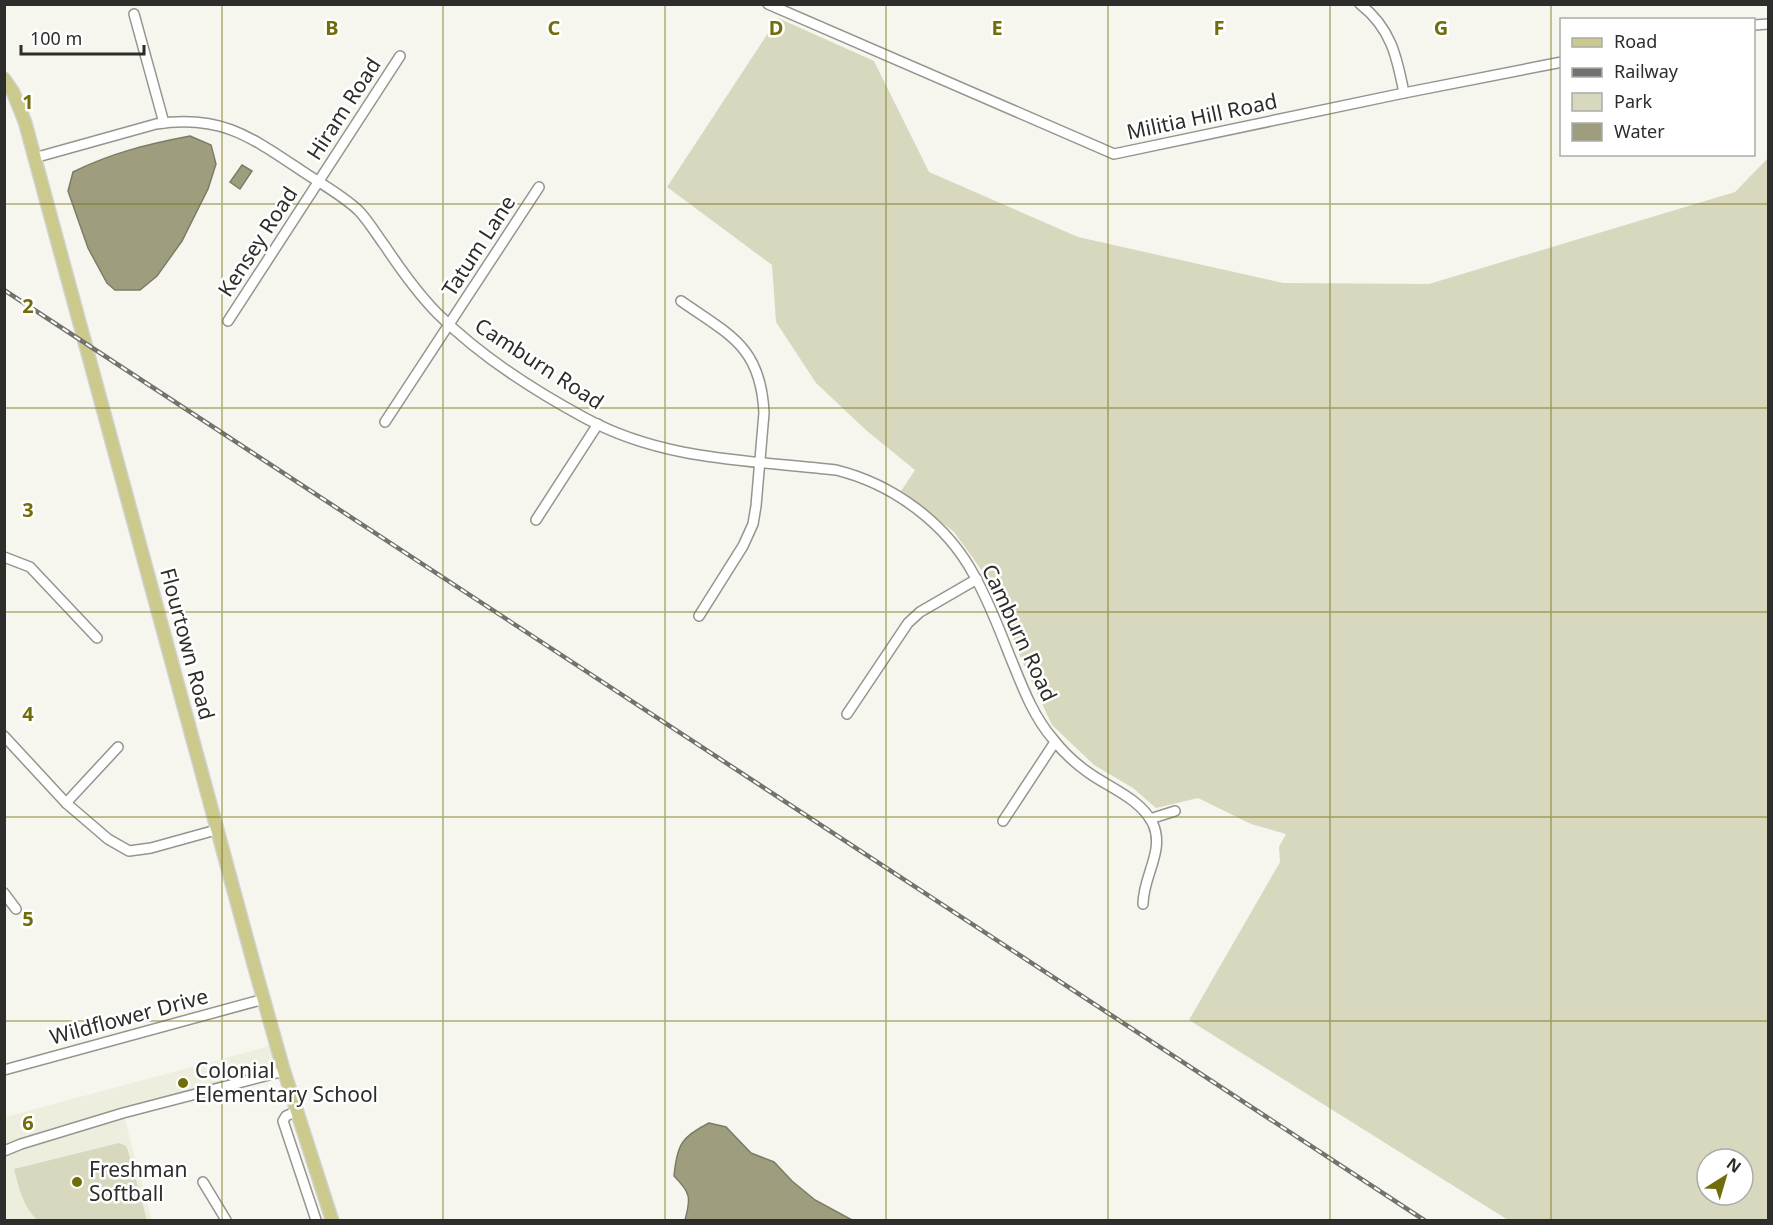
<svg xmlns="http://www.w3.org/2000/svg" width="1773" height="1225" font-family="'Noto Sans',sans-serif">
	<style>
		.built { fill: #eeeedf }
		.green { fill: #d8d8be; fill-rule: evenodd }
		.water { fill: #9e9e7f; stroke: #7c7c66; stroke-width: 1.5 }
		.lines { fill: none; stroke-linecap: round; stroke-linejoin: round }
		.minor-casing { stroke: #95958e; stroke-width: 12 }
		.major-casing { stroke: #d1d1d0; stroke-width: 15 }
		.minor { stroke: #fff; stroke-width: 9 }
		.major { stroke: #cbc98c; stroke-width: 12 }
		.rail-casing { stroke: #72726e; stroke-width: 4.5 }
		.rail { stroke: #fff; stroke-width: 2; stroke-dasharray: 7; stroke-linecap: butt }
		.grid { fill: none; stroke: #726d0b; stroke-width: 1.5; stroke-opacity: 0.55 }
		.poi-dot { fill: #726d0b; stroke: #fff; stroke-width: 2 }
		.labels { text-anchor: middle; stroke-width: 5; stroke-linejoin: round; paint-order: stroke }
		.street-label { font-size: 21px; fill: #2d2d2b; stroke: #fff }
		.poi-label { font-size: 21px; fill: #2d2d2b; stroke: #fff; text-anchor: start }
		.grid-label { font-size: 20px; text-anchor: middle; font-weight: bold; fill: #726d0b; stroke: #fff; stroke-width: 5; stroke-linejoin: round; paint-order: stroke }
	</style>
	<rect width="100%" height="100%" fill="#f6f6ef"/>
	<!-- built -->
	<path class="built" d="M277,1044L284,1071L123,1113L152,1220H5V1117Z"/>
	<!-- green -->
	<g class="green">
		<path d="M778,18L874,61L929,172L1078,237L1283,283L1429,284L1735,192L1768,158V1220H1508L1189,1020L1280,862L1279,847L1286,834L1251,824L1198,798L1156,808L1133,788L1094,765L1052,725L1022,661L993,586L954,532L901,491L915,470L867,431L816,383L776,322L772,265L667,187ZM1707,1159H1743V1195H1707Z"/>
		<path d="M119,1143L126,1146L128,1151L147,1220H37C23,1206 19,1189 14,1169Z"/>
	</g>
	<!-- water -->
	<g class="water">
		<path d="M190,136L211,145L216,164L208,189L182,241L157,276L140,290H115L107,283L88,248L68,191L73,172C111,153 148,144 190,136Z"/>
		<path d="M242,165L252,171L240,189L230,182Z"/>
		<path d="M709,1123L726,1127L751,1153L774,1162L792,1181L815,1200L852,1220H685C691,1198 691,1193 674,1176C677,1145 681,1137 709,1123Z"/>
	</g>
	<g class="lines">
		<!-- minor casing -->
		<g class="minor-casing">
			<g id="minor">
				<path d="M768,4L1114,154L1404,93L1562,62"/>
				<path d="M1360,4C1391,28 1397,57 1404,93"/>
				<path d="M134,14L164,123"/>
				<path d="M1754,25L1768,24"/>
				<path d="M34,158L156,124C221,114 251,137 302,171C320,183 342,195 358,210C368,220 376,234 385,246C401,270 417,293 438,314C478,354 535,391 585,418C664,461 749,460 836,470C893,484 946,523 974,575C988,600 999,628 1009,654C1021,683 1032,715 1053,739C1063,752 1076,764 1089,773C1110,788 1141,799 1153,824C1165,851 1143,876 1143,904"/>
				<path d="M681,301C730,335 761,347 764,413L756,506L753,524L743,546L699,616"/>
				<path d="M228,321L400,56"/>
				<path d="M385,422L539,187"/>
				<path d="M536,520L598,424"/>
				<path d="M4,557L30,567L97,638"/>
				<path d="M847,714L908,623L920,612L977,579"/>
				<path d="M4,736L66,803L108,839L129,851L151,848L216,830"/>
				<path d="M66,803L118,747"/>
				<path d="M1150,819L1175,811"/>
				<path d="M1003,821L1055,742"/>
				<path d="M4,893L16,909"/>
				<path d="M4,1070L264,999"/>
				<path d="M297,1111L286,1116L283,1121L316,1220"/>
				<path d="M4,1151L21,1144L123,1113L284,1071"/>
				<path d="M203,1182L226,1220"/>
			</g>
		</g>
		<!-- major casing -->
		<g class="major-casing">
			<path id="major" d="M4,79L13,92L25,122L254,965L283,1068L332,1220"/>
		</g>
		<!-- minor -->
		<use href="#minor" class="minor"/>
		<!-- major -->
		<use href="#major" class="major"/>
		<!-- rail casing -->
		<g class="rail-casing">
			<path id="rail" d="M4,290L1424,1220"/>
		</g>
		<!-- rail -->
		<use href="#rail" class="rail"/>
	</g>
	<!-- grid -->
	<path class="grid" d="M222,4V1220M443,4V1220M665,4V1220M886,4V1220M1108,4V1220M1330,4V1220M1551,4V1220M4,204H1768M4,408H1768M4,612H1768M4,817H1768M4,1021H1768"/>
	<!-- markers -->
	<g class="poi-dot">
		<circle cx="183" cy="1083" r="6"/>
		<circle cx="77" cy="1182" r="6"/>
	</g>
	<g class="labels">
		<!-- street labels -->
		<g class="street-label">
			<text transform="translate(344 109) rotate(-57)" y="7">Hiram Road</text>
			<text transform="translate(1202 117) rotate(-12)" y="7">Militia Hill Road</text>
			<text transform="translate(258 242) rotate(-57)" y="7">Kensey Road</text>
			<text transform="translate(479 246) rotate(-57)" y="7">Tatum Lane</text>
			<text transform="translate(539 364) rotate(33)" y="7">Camburn Road</text>
			<text transform="translate(1019 633) rotate(65)" y="7">Camburn Road</text>
			<text transform="translate(187 644) rotate(75)" y="7">Flourtown Road</text>
			<text transform="translate(129 1017) rotate(-15)" y="7">Wildflower Drive</text>
		</g>
		<!-- poi labels -->
		<g class="poi-label">
			<text x="195" y="1078">Colonial<tspan x="195" dy="24">Elementary School</tspan></text>
			<text x="89" y="1177">Freshman<tspan x="89" dy="24">Softball</tspan></text>
		</g>
	</g>
	<g class="grid-label">
		<text x="332" y="35">B</text>
		<text x="554" y="35">C</text>
		<text x="776" y="35">D</text>
		<text x="997" y="35">E</text>
		<text x="1219" y="35">F</text>
		<text x="1441" y="35">G</text>
		<text x="28" y="109">1</text>
		<text x="28" y="313">2</text>
		<text x="28" y="517">3</text>
		<text x="28" y="721">4</text>
		<text x="28" y="926">5</text>
		<text x="28" y="1130">6</text>
	</g>
	<!-- border -->
	<rect width="1773" height="1225" fill="none" stroke="#2d2d2b" stroke-width="12"/>
	<!-- legend -->
	<rect x="1560" y="18" width="195" height="138" fill="#ffffff" stroke="#ababaa" stroke-width="1.5"/>
	<rect x="1572" y="38" width="30" height="9" fill="#cbc98c" stroke="#ababaa" stroke-width="1.5"/>
	<text x="1614" y="48" font-size="18" fill="#2d2d2b">Road</text>
	<rect x="1572" y="68" width="30" height="9" fill="#72726e" stroke="#ababaa" stroke-width="1.5"/>
	<text x="1614" y="78" font-size="18" fill="#2d2d2b">Railway</text>
	<rect x="1572" y="93" width="30" height="18" fill="#d8d8be" stroke="#ababaa" stroke-width="1.5"/>
	<text x="1614" y="108" font-size="18" fill="#2d2d2b">Park</text>
	<rect x="1572" y="123" width="30" height="18" fill="#9e9e7f" stroke="#ababaa" stroke-width="1.5"/>
	<text x="1614" y="138" font-size="18" fill="#2d2d2b">Water</text>
	<!-- north arrow -->
	<g transform="translate(1725 1177) rotate(37)"><circle r="28" fill="#ffffff" stroke="#ababaa" stroke-width="1.5"/>
	<path d="M0-4.5L10 22L0 15L-10 22Z" fill="#726d0b"/>
	<text y="-9" font-size="16" font-weight="bold" text-anchor="middle" fill="#2d2d2b">N</text>
	</g>
	<!-- scale -->
	<path d="M21 45v9h123v-9" fill="none" stroke="#2d2d2b" stroke-width="3"/>
	<text x="30" y="45" font-size="18" fill="#2d2d2b" stroke="#ffffff" stroke-width="4.5" paint-order="stroke">100 m</text>
</svg>
